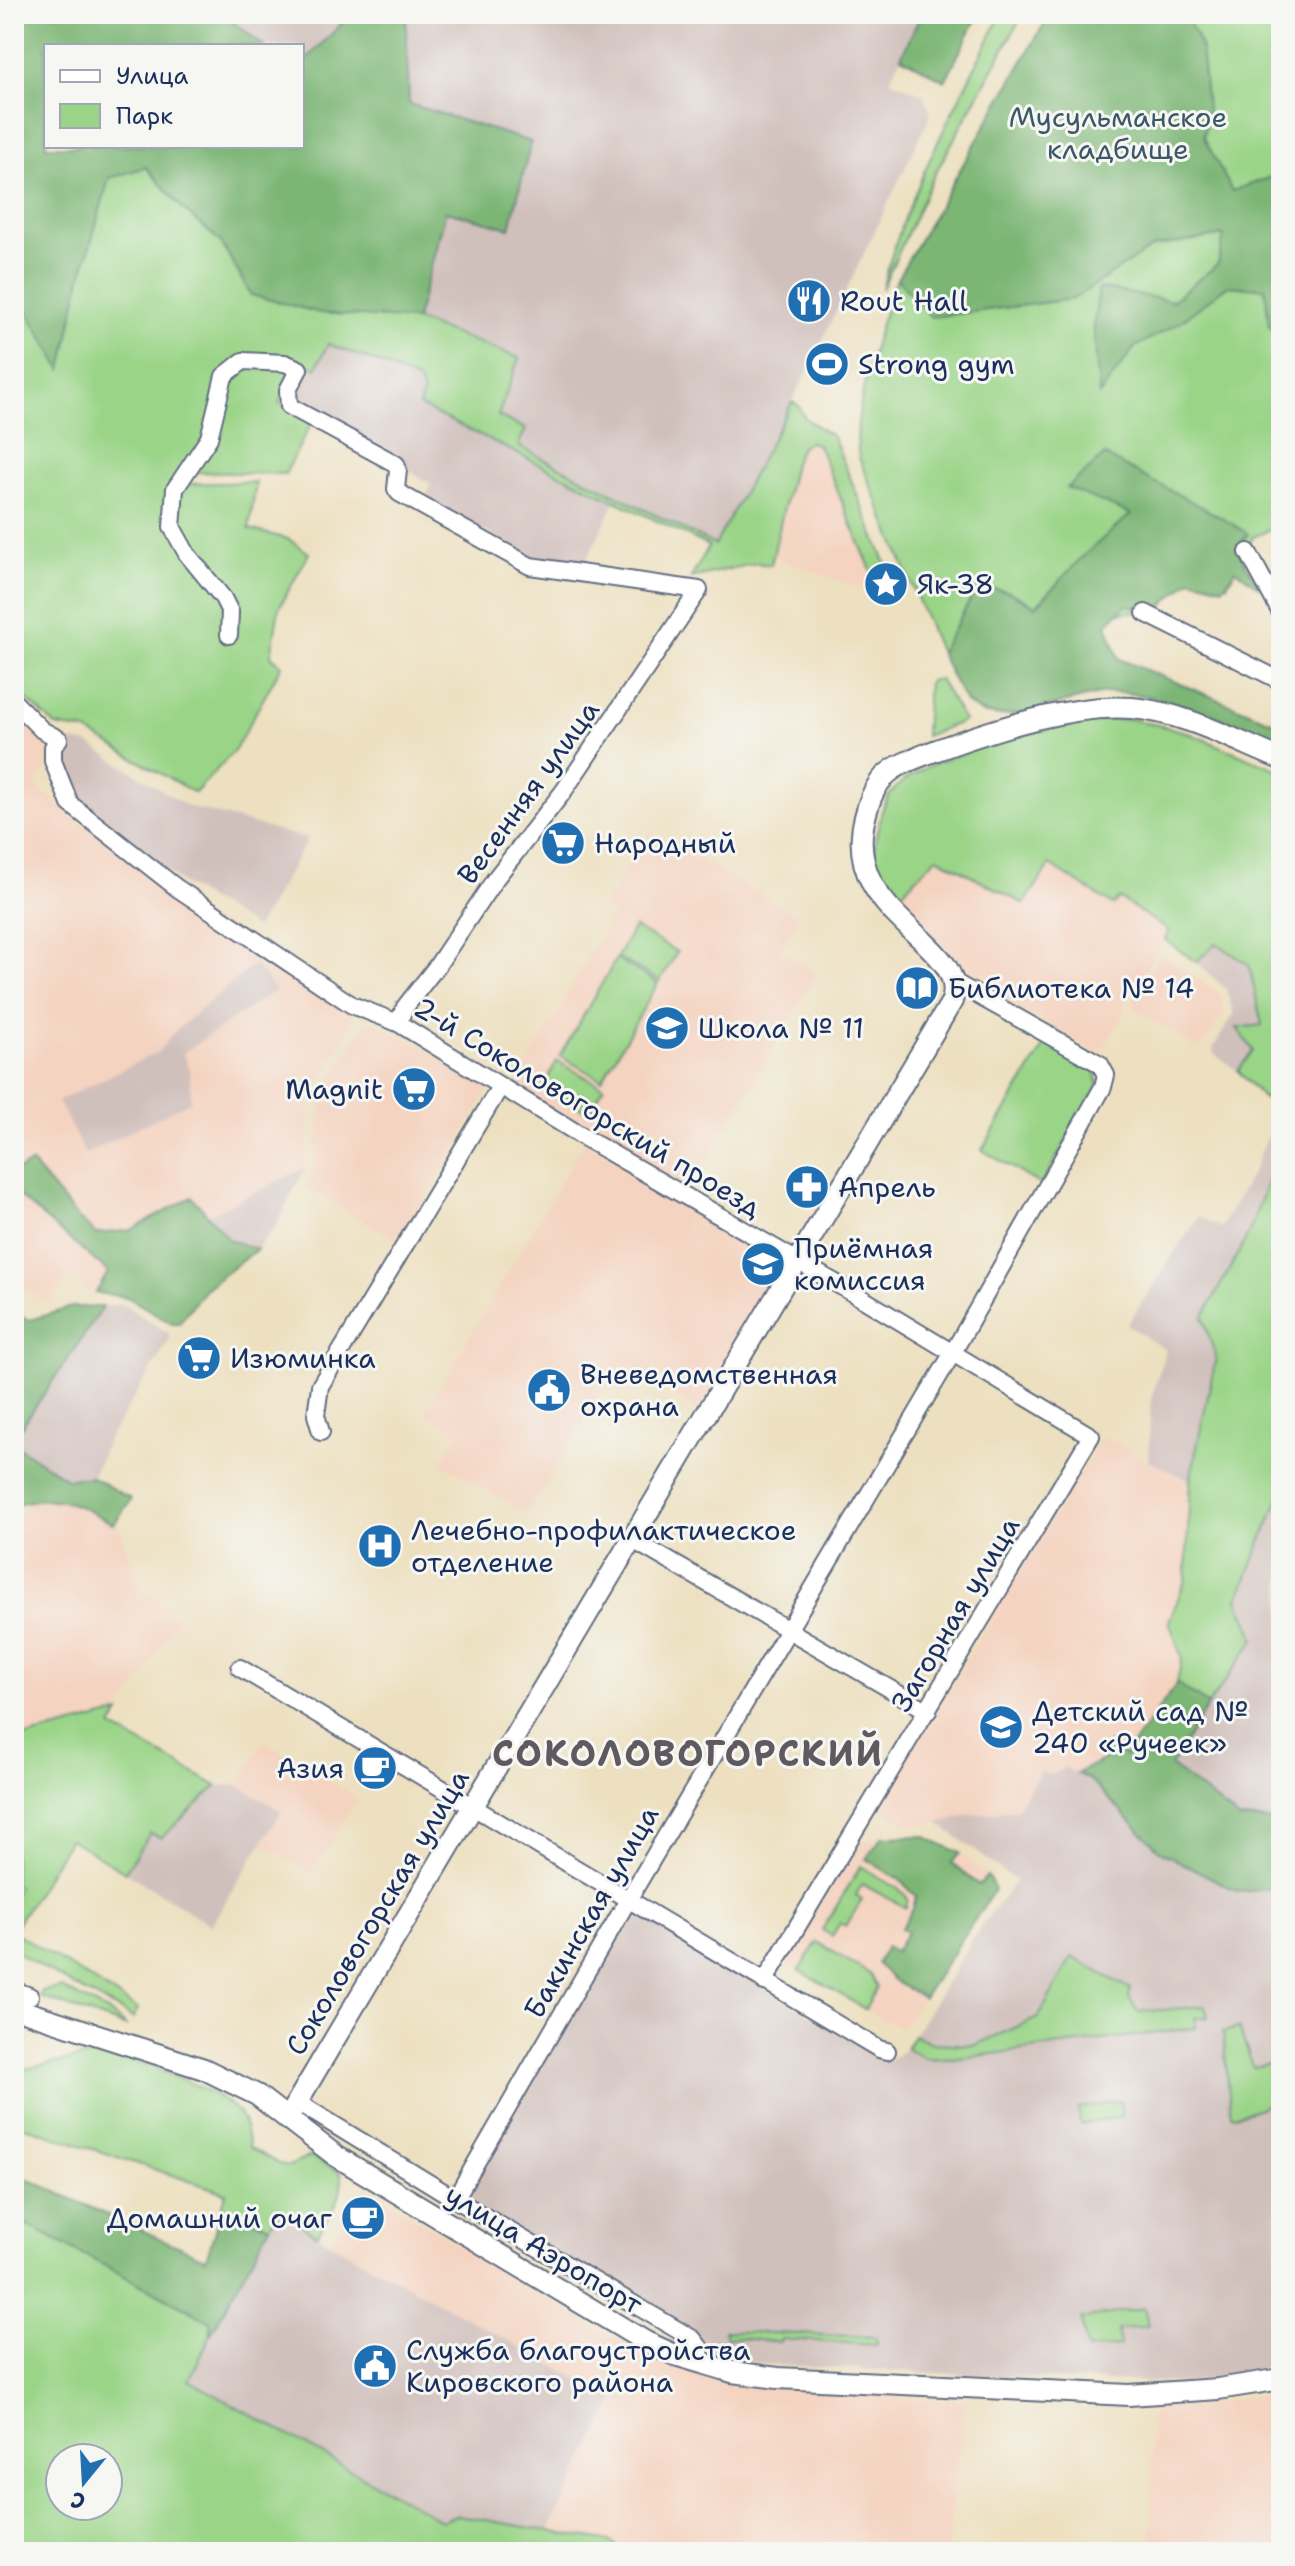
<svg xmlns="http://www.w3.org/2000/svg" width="1295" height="2566" font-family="'Shantell Sans',sans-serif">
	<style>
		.built { fill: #f4d3c0; fill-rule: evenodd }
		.industrial { fill: #d0c0bc }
		.green { fill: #9ad487; stroke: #5a8272; stroke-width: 2; fill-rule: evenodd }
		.forest { fill: #7bb674; stroke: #4b7269; stroke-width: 2 }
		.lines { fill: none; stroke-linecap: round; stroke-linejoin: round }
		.minor-casing { stroke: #646d80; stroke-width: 20 }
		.major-casing { stroke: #646d80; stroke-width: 24 }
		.minor { stroke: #fff; stroke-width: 16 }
		.major { stroke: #fff; stroke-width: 20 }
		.labels { text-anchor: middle; stroke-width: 6; stroke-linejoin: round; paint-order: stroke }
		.park-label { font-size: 28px; fill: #3b5868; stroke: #f6f6f2 }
		.poi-label { font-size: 28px; fill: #1b2f5e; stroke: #f6f6f2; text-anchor: start }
		.street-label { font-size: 28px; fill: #1b2f5e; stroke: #f6f6f2 }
		.district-label { font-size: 36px; font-weight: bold; letter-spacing: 2px; fill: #5f5960; stroke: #f6f6f2 }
	</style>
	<rect width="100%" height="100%" fill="#f6f6f2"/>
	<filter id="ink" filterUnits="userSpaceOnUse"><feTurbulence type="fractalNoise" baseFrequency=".0125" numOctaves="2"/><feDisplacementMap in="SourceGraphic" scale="16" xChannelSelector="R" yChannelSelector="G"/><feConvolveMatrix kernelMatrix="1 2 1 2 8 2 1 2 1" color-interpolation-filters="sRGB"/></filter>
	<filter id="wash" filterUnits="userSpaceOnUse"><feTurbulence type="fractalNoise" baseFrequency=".006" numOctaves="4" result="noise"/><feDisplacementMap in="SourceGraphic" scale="32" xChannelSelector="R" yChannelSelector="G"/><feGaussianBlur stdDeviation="1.8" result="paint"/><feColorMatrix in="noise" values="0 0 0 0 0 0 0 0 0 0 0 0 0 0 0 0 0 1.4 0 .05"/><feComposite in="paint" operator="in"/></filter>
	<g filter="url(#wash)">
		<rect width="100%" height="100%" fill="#ede0c0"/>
		<!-- built -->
		<g class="built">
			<path d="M810,442L818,445L882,596L773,557L794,463L801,447Z"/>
			<path d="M14,712L49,743L47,766L35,786L172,894L348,1010L353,1019L351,1025L318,1086L311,1103L305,1168L208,1215L192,1197L131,1230L96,1234L78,1218L31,1163L14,1172ZM254,965L276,991L182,1053L190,1071L59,1101L158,1052Z"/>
			<path d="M651,831L799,917L780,951L818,973L688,1191L514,1088L613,913L603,905Z"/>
			<path d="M937,857L1024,904L1050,865L1113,904L1118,897L1170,931L1123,1004V1018L1101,1051L1095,1052L983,990L969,969L895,899Z"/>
			<path d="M1161,956L1221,994L1224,1014L1201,1045L1195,1047L1133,1008L1134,997Z"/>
			<path d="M372,1022L406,1037L490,1087L400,1242L304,1186L314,1170L321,1102L325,1091L363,1027Z"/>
			<path d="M584,1142L782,1258L785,1264L698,1411L620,1363L526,1514L441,1463L457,1432L425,1412Z"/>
			<path d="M14,1192L109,1272L96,1293L67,1278L50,1303L14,1284Z"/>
			<path d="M1103,1436L1148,1461L1190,1480L1186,1579L1169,1621L1183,1658L1177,1683L1124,1756L1103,1760L1077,1773L1064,1767L1053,1776L1040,1772L1016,1810L968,1815L926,1826L909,1824L886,1814L878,1804Z"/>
			<path d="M32,1499L70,1501L120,1527L139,1590L151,1594L178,1620L120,1713L14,1740V1521Z"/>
			<path d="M264,1741L358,1798L312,1873L262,1844L282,1811L238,1785Z"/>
			<path d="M924,1836L960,1853L987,1876L995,1889L902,2028L866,2011L782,1960L853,1845L882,1837Z"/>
			<path d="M365,2188L639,2353L713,2380L742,2386L966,2402L947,2552H635L618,2548L611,2542L548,2532L614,2399L330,2243L357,2193Z"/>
			<path d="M1281,2392V2552H1151V2409L1238,2400Z"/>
		</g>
		<!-- industrial -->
		<g class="industrial">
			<path d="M222,14H351L302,64V46H264Z"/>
			<path d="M406,14H921L890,80L923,94L931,114L806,374L716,545L517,446L498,416L519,358L416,320L446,211L409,105Z"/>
			<path d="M327,344L377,362L420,381L423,393L419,406L616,500L584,565L523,559L513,546L425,500L431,484L293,400L304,375L316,368Z"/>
			<path d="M73,741L89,744L187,806L308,839L256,928L182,883L76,798L59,756L67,744Z"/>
			<path d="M1216,943L1249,965L1262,1026L1253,1050L1238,1071L1214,1054L1213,1048L1234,1014L1226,989L1196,962Z"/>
			<path d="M254,964L276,990L183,1053L190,1071L191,1101L85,1154L58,1101L158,1052L174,1032Z"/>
			<path d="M1278,1083L1281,1085V1165L1268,1180L1248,1235L1203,1317L1216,1358L1190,1480L1148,1461L1151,1399L1166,1350L1127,1325L1199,1216L1221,1228L1254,1169L1272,1125L1269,1106L1265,1099Z"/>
			<path d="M305,1168L275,1227L257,1249L229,1240L208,1215Z"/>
			<path d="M118,1304L124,1305L168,1333L170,1339L108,1439L92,1477L67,1479L14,1443V1438L103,1307Z"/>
			<path d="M1281,1493V1866L1159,1767L1208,1705L1255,1639L1238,1599Z"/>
			<path d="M1064,1767L1090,1780L1161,1852L1239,1892L1281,1888V2366L1184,2383L1070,2380L757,2364L718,2354L699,2338L473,2205L467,2194L625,1918L638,1912L885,2060L892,2059L906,2048L981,1926L1016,1881L938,1823L968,1815L1016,1810L1040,1772L1053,1775Z"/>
			<path d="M238,1785L282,1811L211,1925L125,1872L150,1833L162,1838L217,1786Z"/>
			<path d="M279,2211L330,2243L615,2399L548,2532L458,2515L443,2521L189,2380L211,2334Z"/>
		</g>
		<!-- green -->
		<g class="green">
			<path d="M1001,14H1023L931,181L882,289C906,194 959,102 1001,14Z"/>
			<path d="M1050,14H1281V207L1155,246L1225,235L1218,264L1172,301L1099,288L1094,328L1100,394L1135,347L1180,322L1227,286L1265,288L1269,327L1281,334V525L1253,537L1227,585L1190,575L1155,610L1103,614L1058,703L1012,714H983L967,704L940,653L860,460C848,420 881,319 897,279ZM1152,247L1073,299L937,316Z"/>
			<path d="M146,167L183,209L221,242L251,295L321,313L416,320L519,358L498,416L526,429L518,446L715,545L792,402L798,405L805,418L833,437L896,588L892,595L882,596L818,445L810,442L801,447L794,463L771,565L756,563L691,578L709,546L419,406L423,393L419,381L377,362L328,344L316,368L299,362L240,359L184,484L256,482L249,529L288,539L309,553L279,608L271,656L282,665L235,750L195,793L86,731L56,726L14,688V298L29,314L62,369L79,285L109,178Z"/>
			<path d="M246,365L289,369L292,373L279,403L312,422L285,474L192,472L227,380Z"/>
			<path d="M939,679L964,721L925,736L928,681Z"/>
			<path d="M1131,719L1183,731L1281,771V1085L1278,1083L1264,1099L1238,1071L1253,1050L1237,1028L1262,1025L1249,965L1216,943L1196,962L1165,940L1169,931L1119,898L1113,905L1050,865L1024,904L937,857L895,899C877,877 870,860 877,831C880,818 883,803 892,792C921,756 1042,729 1088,722C1102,720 1117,720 1131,719Z"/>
			<path d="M634,927L677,952L660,981L617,957Z"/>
			<path d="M616,959L658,983L602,1080L560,1056Z"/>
			<path d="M1046,1043L1096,1072L1098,1086L1041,1185L982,1150Z"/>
			<path d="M557,1061L604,1087L589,1113L543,1087Z"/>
			<path d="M1281,1165V1493L1238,1599L1255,1639L1208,1705L1177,1683L1182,1658L1169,1621L1186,1579L1190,1480L1216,1358L1203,1317L1248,1235L1268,1180Z"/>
			<path d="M120,1713L112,1727L217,1786L161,1838L150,1833L125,1872L70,1839L14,1929V1895L18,1887L14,1882V1767L17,1764L14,1759V1740Z"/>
			<path d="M861,1866L904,1893L908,1899L906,1908L862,1884L856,1895L862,1899L846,1926L840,1923L832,1936L822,1930Z"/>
			<path d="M14,1932L138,2009L133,2018C93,1995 51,1975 14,1950Z"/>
			<path d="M817,1942L870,1974L877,1988L865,2009L799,1970Z"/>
			<path d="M1072,1957L1130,1989L1129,1997L1138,2012L1205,2006L1208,2017L1195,2018V2028L952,2059L925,2058L906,2048L914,2035L932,2043L975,2045L1038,2018Z"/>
			<path d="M61,1988L107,2011L127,2027L40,1997L42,1991Z"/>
			<path d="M1239,2028L1253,2067L1281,2062C1281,2069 1283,2081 1280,2088C1272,2108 1249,2113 1231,2115L1223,2032Z"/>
			<path d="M104,2053C132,2057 219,2091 237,2111C245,2120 247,2136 249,2147L279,2164L289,2166L311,2156L341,2173C345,2197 329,2215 317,2235L279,2211L270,2226L222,2208L226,2193L14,2123V2071Z"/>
			<path d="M1120,2101L1122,2117L1081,2124L1078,2109Z"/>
			<path d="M14,2218L210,2321L211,2334L189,2380L442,2521L458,2515L611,2542L618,2548L635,2552H14ZM60,2458H108V2506H60Z"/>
			<path d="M1144,2308L1148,2326L1118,2330L1120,2346L1087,2350L1081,2319Z"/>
			<path d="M724,2331L876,2337V2345L781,2339L780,2342L727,2337Z"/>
		</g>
		<!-- forest -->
		<g class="forest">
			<path d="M14,14H222L264,46H46V146H302V64L351,14H406L409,104L531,142L510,228L446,211L416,320L321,313L251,295L221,242L183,209L146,167L109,178L79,285L62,370L29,314L14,298Z"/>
			<path d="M921,14H979L945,81L901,57Z"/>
			<path d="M1050,14H1185L1201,46L1208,118L1203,136L1232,191L1271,177L1281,176V334L1269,327L1265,288L1227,286L1180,322L1135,347L1099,395L1094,328L1099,288L1172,301L1218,264L1224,235L1153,247L1073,299L931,317L897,279Z"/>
			<path d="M1105,455C1152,483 1202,504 1248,534L1237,549L1260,588L1236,570L1223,587L1191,579L1156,611L1126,605L1107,624L1119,659L1281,725V745C1234,724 1158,689 1107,693C1074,696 1010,725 981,712C960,704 951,672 940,653L979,585L1009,592L1036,606L1083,556L1131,514L1067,488Z"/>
			<path d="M31,1163L78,1218L96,1234L131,1230L192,1197L229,1240L257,1249L206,1288L179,1323H172L127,1297L96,1293L108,1272L14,1192V1172Z"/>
			<path d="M72,1307H103L14,1438V1314L30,1320Z"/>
			<path d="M14,1444L67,1479L92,1477L131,1499L114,1524C77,1505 57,1491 14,1505Z"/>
			<path d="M1177,1683L1208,1705L1171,1766L1239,1819L1281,1821V1888L1239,1892L1161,1852L1090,1780L1077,1773L1103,1760L1109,1743L1125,1756Z"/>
			<path d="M924,1836L960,1853L952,1863L979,1885L987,1876L995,1889L923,1998L893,1980L877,1963L886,1947L895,1952L907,1932L901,1928L913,1909L916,1896L900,1880L866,1859L882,1837Z"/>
			<path d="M14,2173L206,2259L222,2208L270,2226L211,2334L210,2321L14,2218Z"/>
		</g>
	</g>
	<g filter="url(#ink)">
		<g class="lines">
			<!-- minor casing -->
			<g class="minor-casing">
				<g id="minor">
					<path d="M1248,552L1281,613"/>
					<path d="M1145,613L1281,681"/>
					<path d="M229,635L230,612L223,598L187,554L172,527L175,489L209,438L224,376L243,361L285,363L299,369L288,390L289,406L396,464L398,470L396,489L399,493L530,566L699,590L563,792L495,879L437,966L405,1007L398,1023"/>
					<path d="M14,702L42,730L59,739L53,747V761L70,804L177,888L352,1005L398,1023L590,1141L858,1296L1091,1436L764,1982"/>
					<path d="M321,1432L316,1415L320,1386L500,1087"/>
					<path d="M633,1540L928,1711"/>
					<path d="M240,1668L879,2049L887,2051"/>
					<path d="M14,1990L30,1996"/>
					<path d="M297,2102L455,2199L693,2339L700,2348L701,2363"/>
					<path d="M455,2199L628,1900L952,1354L1103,1087L1106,1075L1100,1064L954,982"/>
				</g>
			</g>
			<!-- major casing -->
			<g class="major-casing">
				<g id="major">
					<path d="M14,2008L204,2069L257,2095L336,2156L646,2342L675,2355L732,2372L778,2378L1129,2395L1218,2389L1281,2379"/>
					<path d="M287,2119L952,1001C971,941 833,916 867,810C871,795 879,779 892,770C905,761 922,756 937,750C992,730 1073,703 1132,708C1183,712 1234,740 1281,759"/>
				</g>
			</g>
			<!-- minor -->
			<use href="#minor" class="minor"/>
			<!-- major -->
			<use href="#major" class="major"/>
		</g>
	</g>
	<!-- icons -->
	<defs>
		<g id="restaurant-disc" transform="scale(2.3)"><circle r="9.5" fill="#1f6fb2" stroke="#f6f6f2"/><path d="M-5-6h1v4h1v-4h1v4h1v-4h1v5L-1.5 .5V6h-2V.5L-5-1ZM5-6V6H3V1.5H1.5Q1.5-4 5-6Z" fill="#fff"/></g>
		<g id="stadium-disc" transform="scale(2.3)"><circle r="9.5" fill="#1f6fb2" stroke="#f6f6f2"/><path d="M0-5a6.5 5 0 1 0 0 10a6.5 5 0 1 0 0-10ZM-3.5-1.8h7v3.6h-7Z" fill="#fff"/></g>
		<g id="sight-disc" transform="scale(2.3)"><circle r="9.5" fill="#1f6fb2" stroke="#f6f6f2"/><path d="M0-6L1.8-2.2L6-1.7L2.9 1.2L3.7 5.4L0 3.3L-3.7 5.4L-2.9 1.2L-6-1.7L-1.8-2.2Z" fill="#fff"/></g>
		<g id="supermarket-disc" transform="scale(2.3)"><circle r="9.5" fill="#1f6fb2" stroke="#f6f6f2"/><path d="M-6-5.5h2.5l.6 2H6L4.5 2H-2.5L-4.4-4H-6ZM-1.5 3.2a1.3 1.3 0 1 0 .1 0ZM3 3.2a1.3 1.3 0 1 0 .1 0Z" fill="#fff"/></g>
		<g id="library-disc" transform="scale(2.3)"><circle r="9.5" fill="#1f6fb2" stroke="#f6f6f2"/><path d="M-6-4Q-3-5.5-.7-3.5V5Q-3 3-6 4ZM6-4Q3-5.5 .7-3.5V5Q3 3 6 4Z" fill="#fff"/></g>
		<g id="school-disc" transform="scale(2.3)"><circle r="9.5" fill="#1f6fb2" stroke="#f6f6f2"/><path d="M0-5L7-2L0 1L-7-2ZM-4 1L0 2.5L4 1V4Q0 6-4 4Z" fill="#fff"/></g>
		<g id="pharmacy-disc" transform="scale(2.3)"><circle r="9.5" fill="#1f6fb2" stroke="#f6f6f2"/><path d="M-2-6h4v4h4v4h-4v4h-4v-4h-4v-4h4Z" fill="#fff"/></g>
		<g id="university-disc" transform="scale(2.3)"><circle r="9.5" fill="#1f6fb2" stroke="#f6f6f2"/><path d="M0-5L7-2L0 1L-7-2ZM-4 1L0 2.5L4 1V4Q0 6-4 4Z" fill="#fff"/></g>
		<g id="civic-disc" transform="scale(2.3)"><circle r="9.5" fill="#1f6fb2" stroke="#f6f6f2"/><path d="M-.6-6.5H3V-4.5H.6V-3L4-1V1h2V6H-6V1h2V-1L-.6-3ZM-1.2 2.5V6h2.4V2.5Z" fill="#fff"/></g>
		<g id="hospital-disc" transform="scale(2.3)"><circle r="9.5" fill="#1f6fb2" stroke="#f6f6f2"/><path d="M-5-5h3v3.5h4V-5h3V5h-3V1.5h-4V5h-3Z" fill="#fff"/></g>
		<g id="cafe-disc" transform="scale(2.3)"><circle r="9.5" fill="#1f6fb2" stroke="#f6f6f2"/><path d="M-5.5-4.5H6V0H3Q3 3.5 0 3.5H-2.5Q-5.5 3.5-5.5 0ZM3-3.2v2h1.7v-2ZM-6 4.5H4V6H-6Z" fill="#fff"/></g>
	</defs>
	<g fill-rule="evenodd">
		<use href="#restaurant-disc" x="809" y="301"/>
		<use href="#stadium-disc" x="827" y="364"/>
		<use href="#sight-disc" x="886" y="584"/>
		<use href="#supermarket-disc" x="563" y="843"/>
		<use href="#library-disc" x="917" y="988"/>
		<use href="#school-disc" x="667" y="1028"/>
		<use href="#supermarket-disc" x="414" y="1089"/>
		<use href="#pharmacy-disc" x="807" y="1187"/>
		<use href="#university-disc" x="763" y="1264"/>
		<use href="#supermarket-disc" x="199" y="1358"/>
		<use href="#civic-disc" x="549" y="1390"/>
		<use href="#hospital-disc" x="380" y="1546"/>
		<use href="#school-disc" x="1001" y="1727"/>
		<use href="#cafe-disc" x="375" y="1768"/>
		<use href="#cafe-disc" x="363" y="2218"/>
		<use href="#civic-disc" x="375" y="2366"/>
	</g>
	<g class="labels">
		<!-- park labels -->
		<g class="park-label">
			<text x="1118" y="127">Мусульманское<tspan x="1118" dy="32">кладбище</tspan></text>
		</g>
		<!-- poi labels -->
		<g class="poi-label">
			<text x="840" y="311">Rout Hall</text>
			<text x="858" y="374">Strong gym</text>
			<text x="917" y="594">Як-38</text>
			<text x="594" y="853">Народный</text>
			<text x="948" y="998">Библиотека № 14</text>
			<text x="698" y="1038">Школа № 11</text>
			<text x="383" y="1099" text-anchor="end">Magnit</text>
			<text x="838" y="1197">Апрель</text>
			<text x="794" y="1258">Приёмная<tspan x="794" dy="32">комиссия</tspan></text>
			<text x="230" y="1368">Изюминка</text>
			<text x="580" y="1384">Вневедомственная<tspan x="580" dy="32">охрана</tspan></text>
			<text x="411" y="1540">Лечебно-профилактическое<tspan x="411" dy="32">отделение</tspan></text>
			<text x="1032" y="1721">Детский сад №<tspan x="1032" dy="32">240 «Ручеек»</tspan></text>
			<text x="344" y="1778" text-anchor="end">Азия</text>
			<text x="332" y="2228" text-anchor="end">Домашний очаг</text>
			<text x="406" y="2360">Служба благоустройства<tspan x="406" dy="32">Кировского района</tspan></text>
		</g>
		<!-- street labels -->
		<g class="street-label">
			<text transform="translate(528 792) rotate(-54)" y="10">Весенняя улица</text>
			<text transform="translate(588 1107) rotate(31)" y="10">2-й Соколовогорский проезд</text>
			<text transform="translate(955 1614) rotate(-59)" y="10">Загорная улица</text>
			<text transform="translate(377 1912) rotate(-59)" y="10">Соколовогорская улица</text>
			<text transform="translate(591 1912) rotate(-60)" y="10">Бакинская улица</text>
			<text transform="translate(544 2249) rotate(31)" y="10">улица Аэропорт</text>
		</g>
		<!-- district labels -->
		<g class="district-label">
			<text x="688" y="1766">СОКОЛОВОГОРСКИЙ</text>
		</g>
	</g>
	<!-- margin -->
	<rect width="1295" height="2566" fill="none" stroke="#f6f6f2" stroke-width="48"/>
	<!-- legend -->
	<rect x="44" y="44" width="260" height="104" fill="#f6f6f2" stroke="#9ea6b7" stroke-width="2"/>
	<rect x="60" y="70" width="40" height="12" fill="#ffffff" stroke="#9ea6b7" stroke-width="2"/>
	<text x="116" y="84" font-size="24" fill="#1b2f5e">Улица</text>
	<rect x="60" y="104" width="40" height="24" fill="#9ad487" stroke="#9ea6b7" stroke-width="2"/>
	<text x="116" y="124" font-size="24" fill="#1b2f5e">Парк</text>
	<!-- north arrow -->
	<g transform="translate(84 2482) rotate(198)"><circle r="38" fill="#f6f6f2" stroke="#9ea6b7" stroke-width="2"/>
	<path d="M0-6L14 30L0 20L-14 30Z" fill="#1f6fb2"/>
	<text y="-12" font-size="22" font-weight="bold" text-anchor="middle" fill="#1b2f5e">С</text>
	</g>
</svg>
